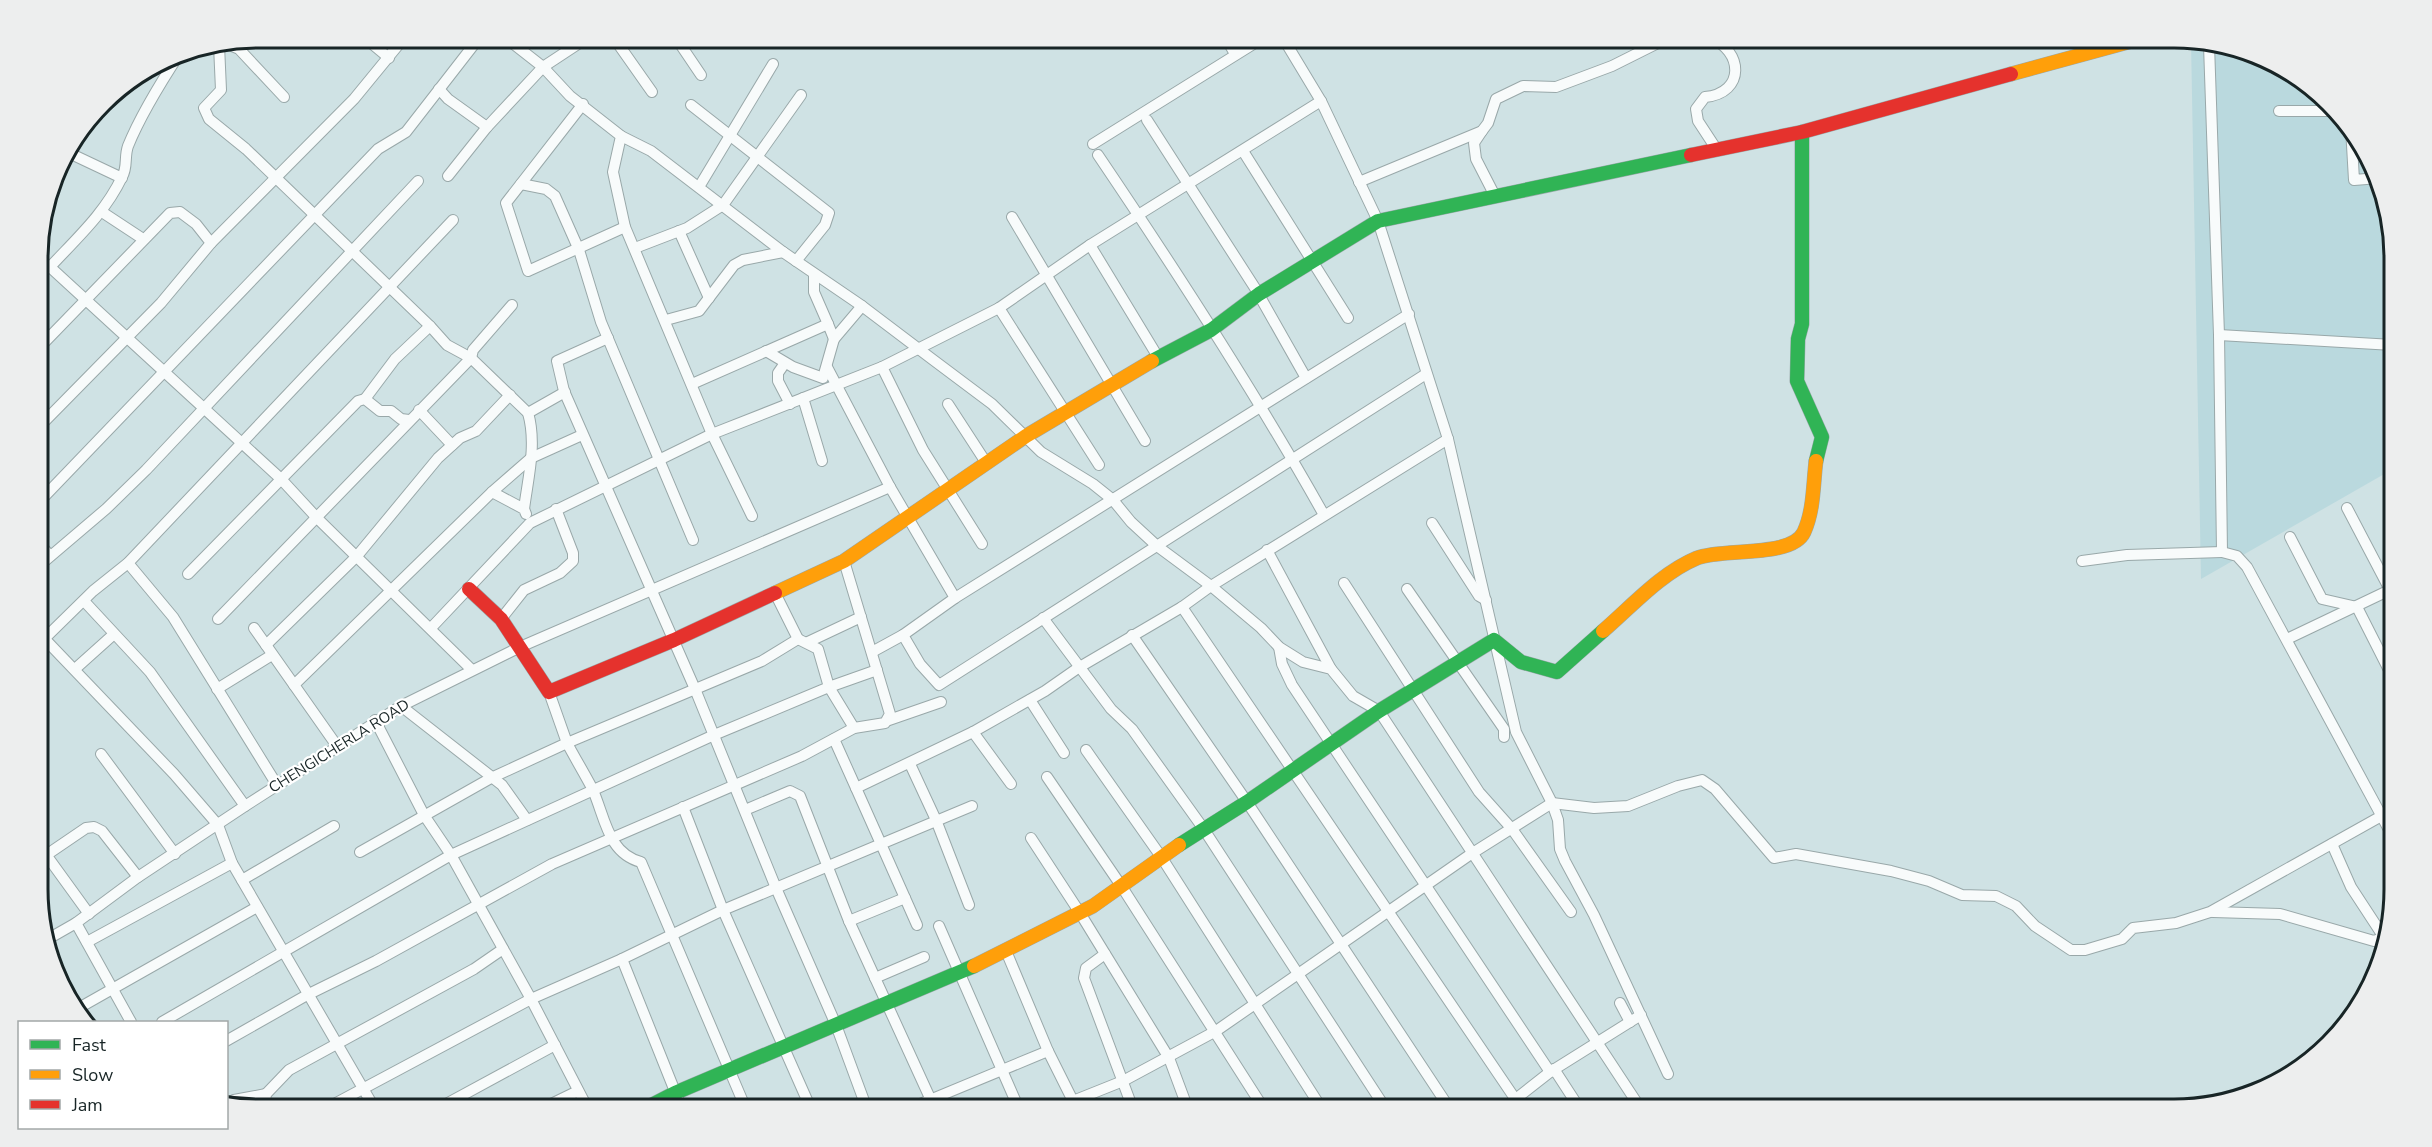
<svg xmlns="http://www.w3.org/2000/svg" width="2432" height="1147" font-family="'Nunito Sans',sans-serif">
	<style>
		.built { fill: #bad9de }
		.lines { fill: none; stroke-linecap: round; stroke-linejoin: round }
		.street-casing { stroke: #99a8a9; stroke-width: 12 }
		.fast-casing { stroke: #99a8a9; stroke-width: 15 }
		.slow-casing { stroke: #99a8a9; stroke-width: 15 }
		.jam-casing { stroke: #99a8a9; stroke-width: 15 }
		.street { stroke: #f8fbfb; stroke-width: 10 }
		.fast { stroke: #30b455; stroke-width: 14 }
		.slow { stroke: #ff9f0a; stroke-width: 14 }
		.jam { stroke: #e5322d; stroke-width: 14 }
		.labels { text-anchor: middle; stroke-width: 4.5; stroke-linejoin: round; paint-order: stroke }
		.street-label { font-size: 15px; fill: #182526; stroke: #fff }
		.rim { fill: none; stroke: #182526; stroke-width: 3 }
	</style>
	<rect width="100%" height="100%" fill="#cfe2e4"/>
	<!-- built -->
	<path class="built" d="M2191,41L2259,54L2308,83L2349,124L2378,174L2393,230V469L2201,579Z"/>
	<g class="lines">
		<!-- street casing -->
		<g class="street-casing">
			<g id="street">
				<path d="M365,38L389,58"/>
				<path d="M506,38L543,67L570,96L621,136L613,172L625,227L712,434L752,516"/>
				<path d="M614,38L652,92"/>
				<path d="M676,38L701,75"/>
				<path d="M1226,38L1235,54"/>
				<path d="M1283,38L1321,101L1378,221L1448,439L1516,732L1552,803L1558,820L1560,849L1565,861L1594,915L1668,1074"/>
				<path d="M1710,38C1743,50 1746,93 1705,97L1696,109L1698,121L1717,150"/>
				<path d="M227,44L239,49L284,97"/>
				<path d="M219,45L221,90L204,108L209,119L246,149L430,326L447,345L471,358L528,413C537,444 528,478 524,509"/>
				<path d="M2209,45L2219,335L2222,552L2237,556L2247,567L2394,839"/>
				<path d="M439,89L448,99L487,127"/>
				<path d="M583,104L506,203L528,271L625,227"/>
				<path d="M691,105L829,213L825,225L796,261"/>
				<path d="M2279,111H2336"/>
				<path d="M1147,120L1255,288L1306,378"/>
				<path d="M2351,128L2354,180L2379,178"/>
				<path d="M1482,131L1474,143L1476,159L1495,196"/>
				<path d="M621,136L651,151L783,252L862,306L932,359L992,404L1041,452L1093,484L1113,500L1131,522L1157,546L1211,586L1261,628L1279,647L1303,662L1331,669L1353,696L1379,711L1641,1109"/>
				<path d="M1093,144L1263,38"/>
				<path d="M1243,151L1348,318"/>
				<path d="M67,152L122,178"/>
				<path d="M1098,155C1177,272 1255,392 1324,515"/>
				<path d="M448,176L487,127L543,67L587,38"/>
				<path d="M1359,182L1482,131L1488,123L1496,99L1523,86L1556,87L1612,66L1668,38"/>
				<path d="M521,184L546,189L555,196L579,250L601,322L693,540"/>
				<path d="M699,187L773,64"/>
				<path d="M102,212L143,239"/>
				<path d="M1012,217L1145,441"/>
				<path d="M679,231L709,298"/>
				<path d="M211,243L354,99L404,38"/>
				<path d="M635,248L687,228L723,205L801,95"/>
				<path d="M38,260L50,267L281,479L317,518L472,670"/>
				<path d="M50,267C76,239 105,213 122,177C128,167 124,157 128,146C141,114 161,82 180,53"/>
				<path d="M814,274V292L828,324"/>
				<path d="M999,308L1099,465"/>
				<path d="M666,320L699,311L734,265L743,260L783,252"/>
				<path d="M2219,335L2393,345"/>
				<path d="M608,338L557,361L564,391L695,689L776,888L836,1025L867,1109"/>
				<path d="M38,349L170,213L180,212L196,224L211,243L161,303L38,428"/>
				<path d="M766,351L793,367L823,378"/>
				<path d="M1158,357L1090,245L1321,101"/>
				<path d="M785,363L778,373V381L790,404"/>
				<path d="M827,367L890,487L955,598"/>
				<path d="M882,367L999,308L1090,245"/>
				<path d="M824,374L834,339"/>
				<path d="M692,384L828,324L834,339L862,306"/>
				<path d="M803,398L822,461"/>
				<path d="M365,399L395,359L430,326"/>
				<path d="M948,404L987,464"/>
				<path d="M419,410L452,445"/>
				<path d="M528,413L565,392"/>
				<path d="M39,502L378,149L406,132L479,38"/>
				<path d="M2347,508L2390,590"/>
				<path d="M526,514L524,509L492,492L531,458L582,435"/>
				<path d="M1432,523L1479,596L1486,600"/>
				<path d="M2290,537L2322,599L2357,607L2394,680"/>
				<path d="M39,543L50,556"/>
				<path d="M1267,550L1331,669"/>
				<path d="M2082,561L2127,555L2222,552"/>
				<path d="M128,563L173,617L277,785"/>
				<path d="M39,566L106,509L146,470L418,181"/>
				<path d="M188,574L358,401L365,399L380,411H391L401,419L409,420"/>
				<path d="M1344,583L1479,792L1512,829L1571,912"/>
				<path d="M1407,589L1504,729V737"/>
				<path d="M84,601L150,672L245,806"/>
				<path d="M1182,607L1522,1109"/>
				<path d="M1043,618L1111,709L1132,729L1203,828L1386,1109"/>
				<path d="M218,619L471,358L473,350L512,305"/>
				<path d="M501,619L524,590L560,573L573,561V553L556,509"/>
				<path d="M254,628L337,746"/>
				<path d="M431,628L530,523L712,434L882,367L923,450L982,544"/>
				<path d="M39,633L174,774L218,825L232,863L375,1109"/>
				<path d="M903,635L920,664L939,685L1426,374"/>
				<path d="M1132,635L1247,802L1450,1109"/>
				<path d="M2287,639L2394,588"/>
				<path d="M808,642L861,617"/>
				<path d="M39,644L93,591L128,563L453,220"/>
				<path d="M266,645L357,556L438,458L460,438L476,431L510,395"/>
				<path d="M1279,647L1282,664L1292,685L1550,1072"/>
				<path d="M872,652L903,635L955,598L1409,314"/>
				<path d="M75,669L114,634"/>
				<path d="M294,685L492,492"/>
				<path d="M217,689L272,655"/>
				<path d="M1030,700L1064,753"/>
				<path d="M401,706L502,785L527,820"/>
				<path d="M375,720L424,815L451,855L714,735L829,687L818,649L798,639"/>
				<path d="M889,720L941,702"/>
				<path d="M854,728L829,687L877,670"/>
				<path d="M973,732L1011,784"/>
				<path d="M834,739L856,788"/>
				<path d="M1086,750L1162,858L1322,1109"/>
				<path d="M101,754L175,854"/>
				<path d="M910,764L936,820L969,905"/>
				<path d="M1047,777L1122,887L1264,1109"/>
				<path d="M683,807L723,910L811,1109"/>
				<path d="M745,810L790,791L800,796L849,921L935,1109"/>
				<path d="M1031,838L1080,913L1169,1058L1188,1109"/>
				<path d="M2332,844L2351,887L2385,939"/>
				<path d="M39,845L89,914"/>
				<path d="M360,852L491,778L567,743L549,692"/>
				<path d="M39,860L86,828L94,827L102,831L138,877"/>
				<path d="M242,880L334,826"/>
				<path d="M2213,912L2280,914L2374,941L2385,937"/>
				<path d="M849,921L905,898"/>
				<path d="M76,923L131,1022"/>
				<path d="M917,925L881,844L972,806"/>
				<path d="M939,926L1019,1109"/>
				<path d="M48,939L76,923L138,877L245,806L401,706L520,647L890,487"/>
				<path d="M87,942L232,863"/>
				<path d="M1006,951L1048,1051"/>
				<path d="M1105,954L1086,968L1084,978L1133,1109"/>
				<path d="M875,978L924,957"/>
				<path d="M1620,1003L1630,1022"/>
				<path d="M77,1009L257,907"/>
				<path d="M162,1022L451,855L531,999L588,1109"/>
				<path d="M226,1041L307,995L376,961L552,864L802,756L854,728L885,723L890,714L844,561"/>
				<path d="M1554,1069L1580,1109"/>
				<path d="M228,1104L234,1100L266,1094"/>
				<path d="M264,1109L266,1094L289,1070L474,969L503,949"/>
				<path d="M325,1109L531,999L622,959"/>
				<path d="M437,1109L555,1045"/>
				<path d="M541,1109L578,1091"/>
				<path d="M682,1109L622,959L723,910L881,844L856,788L973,732L1045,691L1078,668L1182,607L1211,586L1448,439"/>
				<path d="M746,1109L641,862C607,853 605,816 592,788C584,773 575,758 567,743L762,661L798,639L776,595"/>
				<path d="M908,1109L1048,1051L1073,1101L1123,1081L1216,1031L1471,854L1552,803L1594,808L1628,806L1678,786L1702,780L1715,789L1774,858L1796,854L1891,871L1929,881L1962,895L1996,896L2016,906L2035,926L2071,950H2085L2122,939L2133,928L2176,923L2210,912L2394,809"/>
				<path d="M1503,1109L1550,1072L1641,1015"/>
			</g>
		</g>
		<!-- fast casing -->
		<g class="fast-casing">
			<g id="fast">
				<path d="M1802,132V324L1798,339L1797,381L1822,437L1816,461"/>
				<path d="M1152,361L1211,330L1259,294L1378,221L1691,155"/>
				<path d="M1179,845L1247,802L1379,711L1494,640L1521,662L1557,672L1603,631"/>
				<path d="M644,1109L675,1093L974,966"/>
			</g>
		</g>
		<!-- slow casing -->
		<g class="slow-casing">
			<g id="slow">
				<path d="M2011,74L2143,38"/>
				<path d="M775,593L844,561L1026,436L1152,361"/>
				<path d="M1603,631C1632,606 1661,573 1697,558C1723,548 1792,558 1804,532C1814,510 1813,485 1816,461"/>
				<path d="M974,966L1093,906L1179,845"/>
			</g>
		</g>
		<!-- jam casing -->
		<g class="jam-casing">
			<g id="jam">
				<path d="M1691,155L1802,132L2011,74"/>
				<path d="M469,589L501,619L549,692L674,640L775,593"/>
			</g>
		</g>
		<!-- street -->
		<use href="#street" class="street"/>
		<!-- fast -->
		<use href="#fast" class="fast"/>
		<!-- slow -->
		<use href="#slow" class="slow"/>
		<!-- jam -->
		<use href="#jam" class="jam"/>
	</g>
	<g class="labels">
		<!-- street labels -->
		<g class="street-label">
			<text transform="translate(339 746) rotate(-32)" y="5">CHENGICHERLA ROAD</text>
		</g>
	</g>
	<!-- crop -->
	<path d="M0 0H2432V1147H0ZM258 48H2174A210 210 0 0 1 2384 258V889A210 210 0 0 1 2174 1099H258A210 210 0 0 1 48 889V258A210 210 0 0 1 258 48Z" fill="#edeeee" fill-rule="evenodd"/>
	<path class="rim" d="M258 48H2174A210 210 0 0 1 2384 258V889A210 210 0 0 1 2174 1099H258A210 210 0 0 1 48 889V258A210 210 0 0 1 258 48Z"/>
	<!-- legend -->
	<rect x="18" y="1021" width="210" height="108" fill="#ffffff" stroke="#a3a8a8" stroke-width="1.5"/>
	<rect x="30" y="1040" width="30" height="9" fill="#30b455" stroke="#a3a8a8" stroke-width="1.5"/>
	<text x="72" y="1051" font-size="18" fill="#182526">Fast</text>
	<rect x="30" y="1070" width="30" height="9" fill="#ff9f0a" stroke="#a3a8a8" stroke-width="1.5"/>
	<text x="72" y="1081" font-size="18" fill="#182526">Slow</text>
	<rect x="30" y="1100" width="30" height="9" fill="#e5322d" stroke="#a3a8a8" stroke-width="1.5"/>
	<text x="72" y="1111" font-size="18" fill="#182526">Jam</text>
</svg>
